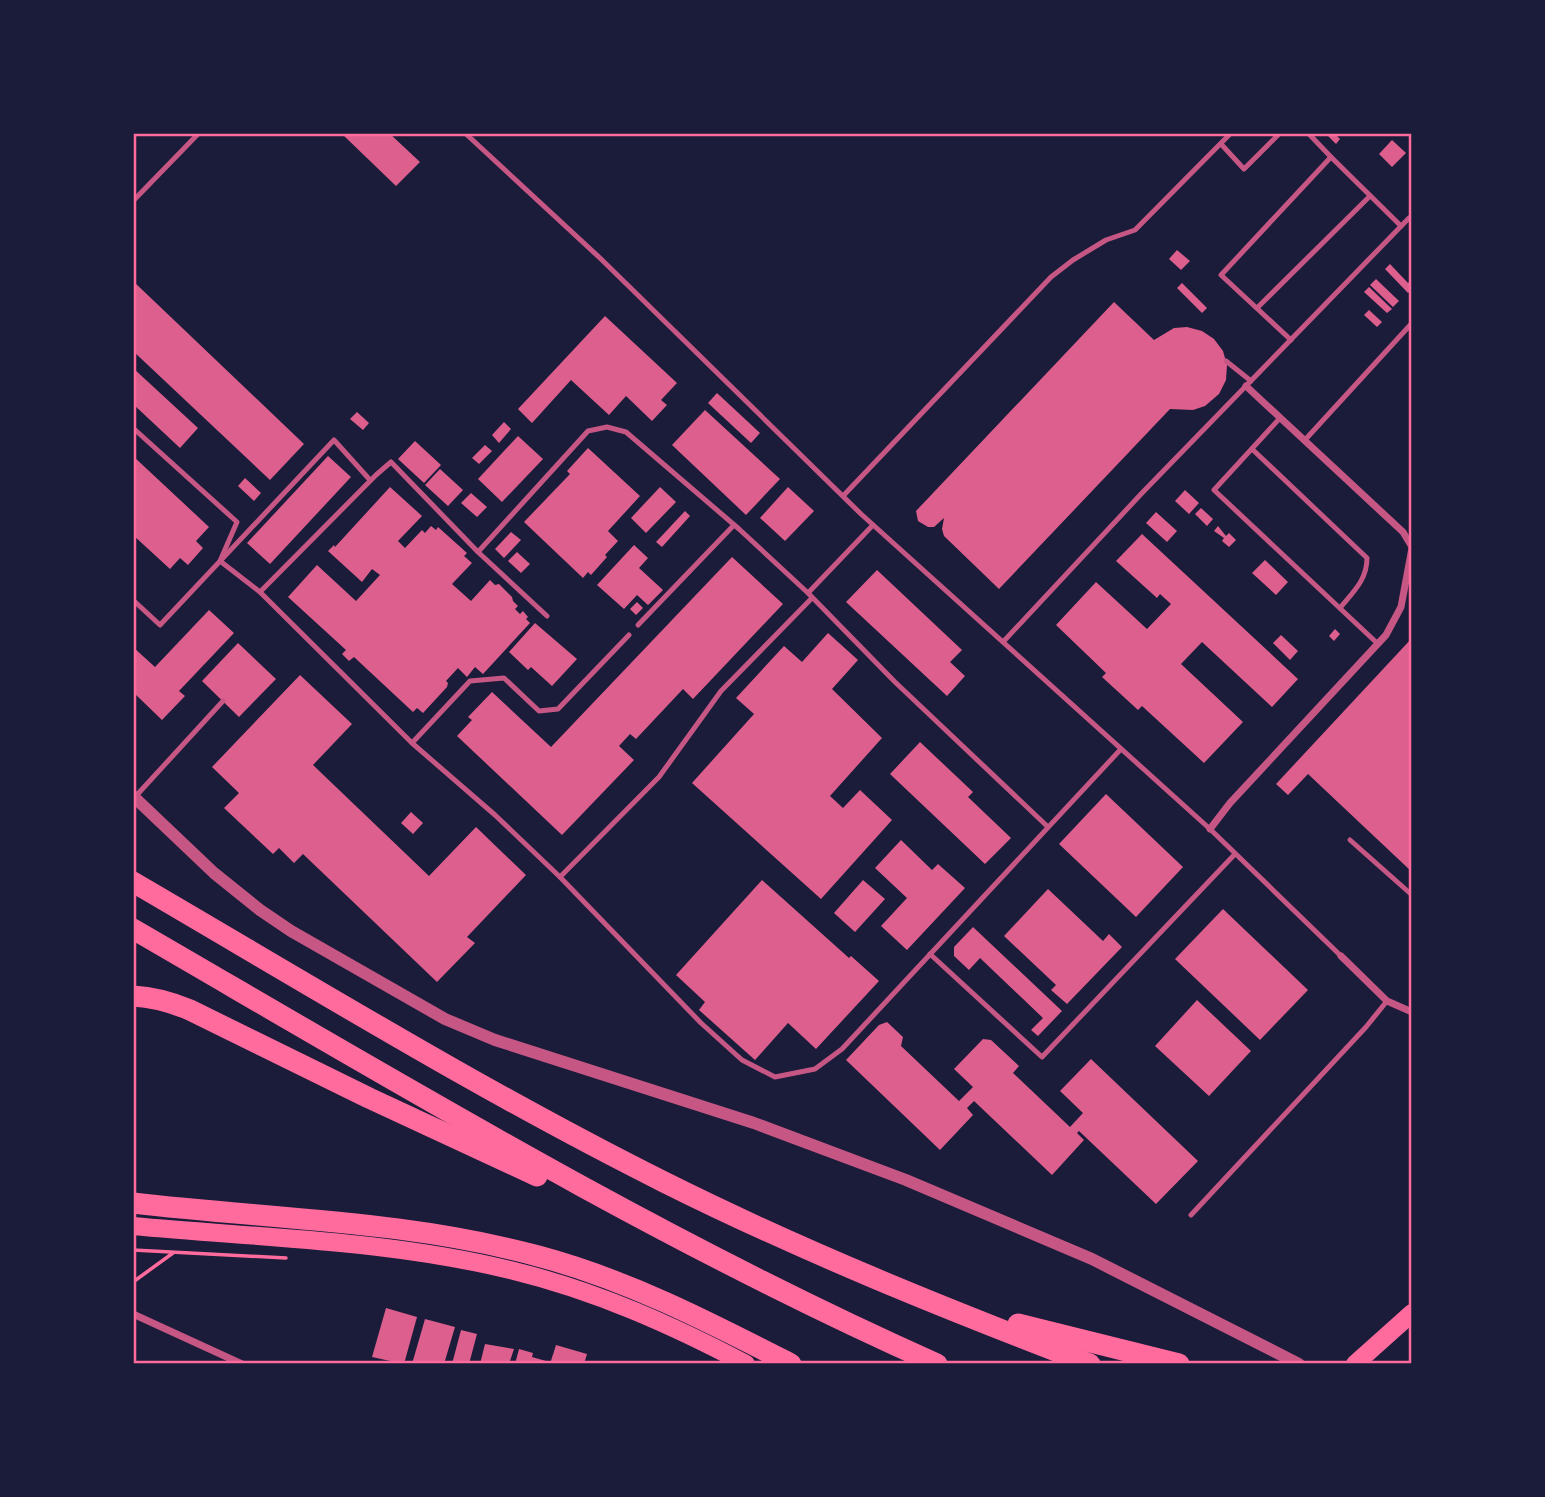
<svg xmlns="http://www.w3.org/2000/svg" width="1545" height="1497" font-family="Poppins,sans-serif">
	<style>
		.building { fill: #dd5f8e }
		.lines { fill: none; stroke-linecap: round; stroke-linejoin: round }
		.path { stroke: #ff6b9d; stroke-width: 3.5 }
		.service { stroke: #c65784; stroke-width: 5 }
		.minor { stroke: #c65784; stroke-width: 7 }
		.tertiary { stroke: #c65784; stroke-width: 12 }
		.primary { stroke: #ff6b9d; stroke-width: 18 }
		.motorway { stroke: #ff6b9d; stroke-width: 21 }
		.neatline { fill: none; stroke: #ff6b9d; stroke-width: 2.5 }
	</style>
	<rect width="100%" height="100%" fill="#1b1b3a"/>
	<!-- building -->
	<g class="building">
		<path d="M341,133H389L420,162L396,186Z"/>
		<path d="M1329,133H1334L1340,139L1336,144L1327,135Z"/>
		<path d="M1392,140L1406,153L1392,167L1379,154Z"/>
		<path d="M1177,250L1190,261L1181,270L1169,259Z"/>
		<path d="M1390,264L1408,283L1412,279V289L1408,293L1385,269Z"/>
		<path d="M1376,279L1399,301L1393,307L1370,285Z"/>
		<path d="M133,281L304,444L270,480L133,351Z"/>
		<path d="M1182,283L1207,308L1202,313L1177,288Z"/>
		<path d="M1369,287L1392,309L1387,313L1364,292Z"/>
		<path d="M1114,302L1154,340L1174,328L1187,327L1202,331L1214,339L1223,351L1227,365L1226,380L1219,394L1205,406L1193,410L1170,409L999,589L944,536L942,529L944,518L934,527H928L918,521L916,511Z"/>
		<path d="M1369,310L1382,322L1377,327L1364,315Z"/>
		<path d="M605,316L677,383L661,400L667,405L652,421L626,396L609,415L571,380L532,423L518,409Z"/>
		<path d="M133,368L198,428L180,448L133,404Z"/>
		<path d="M717,393L760,433L751,443L708,403Z"/>
		<path d="M705,410L780,479L746,515L672,445Z"/>
		<path d="M357,412L369,423L363,430L350,419Z"/>
		<path d="M504,422L511,429L499,443L492,435Z"/>
		<path d="M518,436L543,459L502,502L478,479Z"/>
		<path d="M415,441L441,465L424,483L398,459Z"/>
		<path d="M485,445L492,451L479,464L472,458Z"/>
		<path d="M588,448L640,496L608,531L618,541L605,555L607,557L591,575L588,572L583,578L524,522L570,474L567,471Z"/>
		<path d="M133,456L209,527L196,541L203,548L188,565L180,558L170,569L133,535Z"/>
		<path d="M328,456L351,477L270,564L247,543Z"/>
		<path d="M440,469L463,490L448,506L425,485Z"/>
		<path d="M245,478L261,493L254,501L238,486Z"/>
		<path d="M390,487L422,516L398,541L405,548L422,530L425,533L431,526L436,530L438,527L467,553L464,556L472,563L452,584L471,601L490,580L495,585L499,584L512,597L513,601L518,606L515,609L520,614L523,611L528,617L526,619L530,623L483,674L475,667L467,677L458,668L446,681L448,683L447,687L423,713L417,708L413,712L354,657L349,661L342,654L346,650L288,597L317,565L356,601L380,575L372,569L362,582L328,551L334,545L335,547Z"/>
		<path d="M660,487L676,502L646,533L631,518Z"/>
		<path d="M788,487L814,511L785,541L760,518Z"/>
		<path d="M1185,490L1199,503L1189,514L1175,501Z"/>
		<path d="M471,493L487,507L477,517L461,503Z"/>
		<path d="M1201,508L1213,519L1207,526L1195,514Z"/>
		<path d="M685,511L690,516L662,547L656,542Z"/>
		<path d="M1156,512L1177,531L1167,542L1146,523Z"/>
		<path d="M1218,526L1226,536L1229,533L1236,540L1229,547L1222,541L1224,538L1214,531Z"/>
		<path d="M511,532L521,540L504,558L495,549Z"/>
		<path d="M1142,534L1298,679L1272,707L1202,642L1181,664L1243,722L1204,763L1142,706L1138,710L1102,677L1106,673L1056,625L1096,582L1147,629L1171,604L1160,594L1157,598L1116,561Z"/>
		<path d="M634,545L648,558L639,568L663,590L648,605L637,595L624,609L597,585Z"/>
		<path d="M517,552L530,564L521,573L508,561Z"/>
		<path d="M732,557L783,604L693,699L683,689L636,739L630,734L619,746L634,760L562,835L457,736L472,720L468,717L492,692L551,747Z"/>
		<path d="M1265,560L1288,582L1276,595L1252,573Z"/>
		<path d="M877,570L962,650L950,662L965,676L947,696L846,602Z"/>
		<path d="M637,602L643,608L636,615L630,609Z"/>
		<path d="M209,610L234,633L179,691L185,696L162,720L133,692V647L155,667Z"/>
		<path d="M535,623L577,659L552,686L531,667L528,670L509,652Z"/>
		<path d="M1335,629L1340,634L1334,641L1329,636Z"/>
		<path d="M828,633L858,660L832,689L882,738L830,796L843,808L860,790L892,820L821,899L692,783L754,714L736,698L784,646L802,662Z"/>
		<path d="M1281,635L1298,651L1290,660L1273,643Z"/>
		<path d="M1412,638V872L1308,774L1288,795L1276,784Z"/>
		<path d="M238,643L276,679L239,717L202,681Z"/>
		<path d="M300,675L352,724L313,765L429,876L476,827L526,875L467,937L475,943L437,982L303,854L294,863L279,848L273,854L224,808L239,793L212,767Z"/>
		<path d="M920,742L973,792L968,797L1011,838L985,864L890,774Z"/>
		<path d="M1106,794L1183,867L1136,917L1059,844Z"/>
		<path d="M411,812L423,823L413,834L401,823Z"/>
		<path d="M901,840L932,870L938,864L965,888L907,950L881,926L907,898L875,868Z"/>
		<path d="M762,880L849,958L851,956L879,981L816,1049L788,1023L755,1060L699,1010L705,1002L676,975Z"/>
		<path d="M863,880L885,899L855,932L834,913Z"/>
		<path d="M1048,889L1103,941L1109,934L1122,947L1067,1004L1051,990L1056,985L1004,936Z"/>
		<path d="M1223,909L1308,990L1260,1040L1175,959Z"/>
		<path d="M973,927L1062,1011L1038,1036L1031,1030L1043,1018L980,958L969,970L954,956V947Z"/>
		<path d="M1197,1000L1251,1051L1209,1096L1155,1046Z"/>
		<path d="M887,1022L903,1037L901,1046L959,1101L973,1087L954,1069L983,1039L991,1040L1019,1066L1013,1073L1070,1127L1083,1113L1060,1091L1091,1059L1198,1161L1156,1204L1079,1131L1077,1133L1084,1140L1052,1175L974,1101L967,1108L973,1115L940,1150L846,1060L879,1025Z"/>
		<path d="M386,1308L417,1317L404,1364L372,1357Z"/>
		<path d="M425,1319L455,1327L444,1364H412Z"/>
		<path d="M461,1330L477,1334L469,1364H452Z"/>
		<path d="M485,1344L514,1349L509,1364H480Z"/>
		<path d="M556,1345L587,1354L584,1364H550Z"/>
		<path d="M519,1349L533,1353L532,1357L546,1361L545,1364H515Z"/>
	</g>
	<g class="lines">
		<!-- path -->
		<g class="path">
			<path d="M133,1250L286,1258"/>
			<path d="M133,1282L173,1253"/>
		</g>
		<!-- service -->
		<g class="service">
			<path d="M465,133L601,259L861,514L1210,829L1341,956"/>
			<path d="M1308,133L1331,157"/>
			<path d="M1221,144L1244,169L1280,133"/>
			<path d="M133,201L199,133"/>
			<path d="M1257,308L1370,196"/>
			<path d="M1291,340L1221,275L1331,157L1401,226"/>
			<path d="M1226,361L1251,381"/>
			<path d="M1280,418L1214,490L1378,644"/>
			<path d="M133,428L237,522L220,561L260,592L412,743L495,815L560,877L701,1023L742,1060L775,1077L815,1069L842,1049L1121,749"/>
			<path d="M1304,441L1412,323"/>
			<path d="M1252,449L1367,558C1367,580 1353,592 1340,608"/>
			<path d="M843,496L1051,277L1073,260L1106,240L1135,230L1231,133"/>
			<path d="M478,552L588,431L607,427L626,432L739,529L808,593L895,682L1048,827"/>
			<path d="M260,592L376,475L391,462L478,552L547,616"/>
			<path d="M808,593L873,525"/>
			<path d="M133,600L160,625L334,440L370,480"/>
			<path d="M638,625L734,525"/>
			<path d="M1003,642L1142,493L1409,218"/>
			<path d="M412,743L470,681L504,678L539,711L558,709L629,635"/>
			<path d="M135,797L223,701"/>
			<path d="M1350,840L1412,895"/>
			<path d="M560,877L659,777L721,691L812,598"/>
			<path d="M930,954L1042,1057L1235,854"/>
			<path d="M1191,1215L1366,1027L1387,1001"/>
		</g>
		<!-- minor -->
		<g class="minor">
			<path d="M1246,386L1403,532L1412,547"/>
			<path d="M1210,829L1230,803L1386,635L1401,607L1412,548"/>
			<path d="M1341,956L1387,1001L1412,1012"/>
			<path d="M133,1314L242,1364"/>
		</g>
		<!-- tertiary -->
		<path class="tertiary" d="M133,796L214,873L260,910L291,931L445,1019L495,1040L754,1123L906,1180L1092,1259L1299,1364"/>
		<!-- primary -->
		<g class="primary">
			<path d="M133,1226C260,1238 390,1240 514,1271C596,1291 672,1325 746,1364"/>
			<path d="M1355,1364L1412,1313"/>
		</g>
		<!-- motorway -->
		<g class="motorway">
			<path d="M133,882C308,984 482,1091 664,1182C802,1251 946,1309 1090,1364"/>
			<path d="M133,929C397,1082 658,1240 937,1364"/>
			<path d="M133,996C154,997 171,1002 190,1010L369,1098L537,1176"/>
			<path d="M133,1203C268,1219 406,1220 538,1256C628,1280 709,1322 791,1364"/>
			<path d="M1018,1324L1179,1364"/>
		</g>
	</g>
	<!-- border -->
	<rect width="1545" height="1497" fill="none" stroke="#1b1b3a" stroke-width="270"/>
	<rect x="135" y="135" width="1275" height="1227" class="neatline"/>
</svg>
